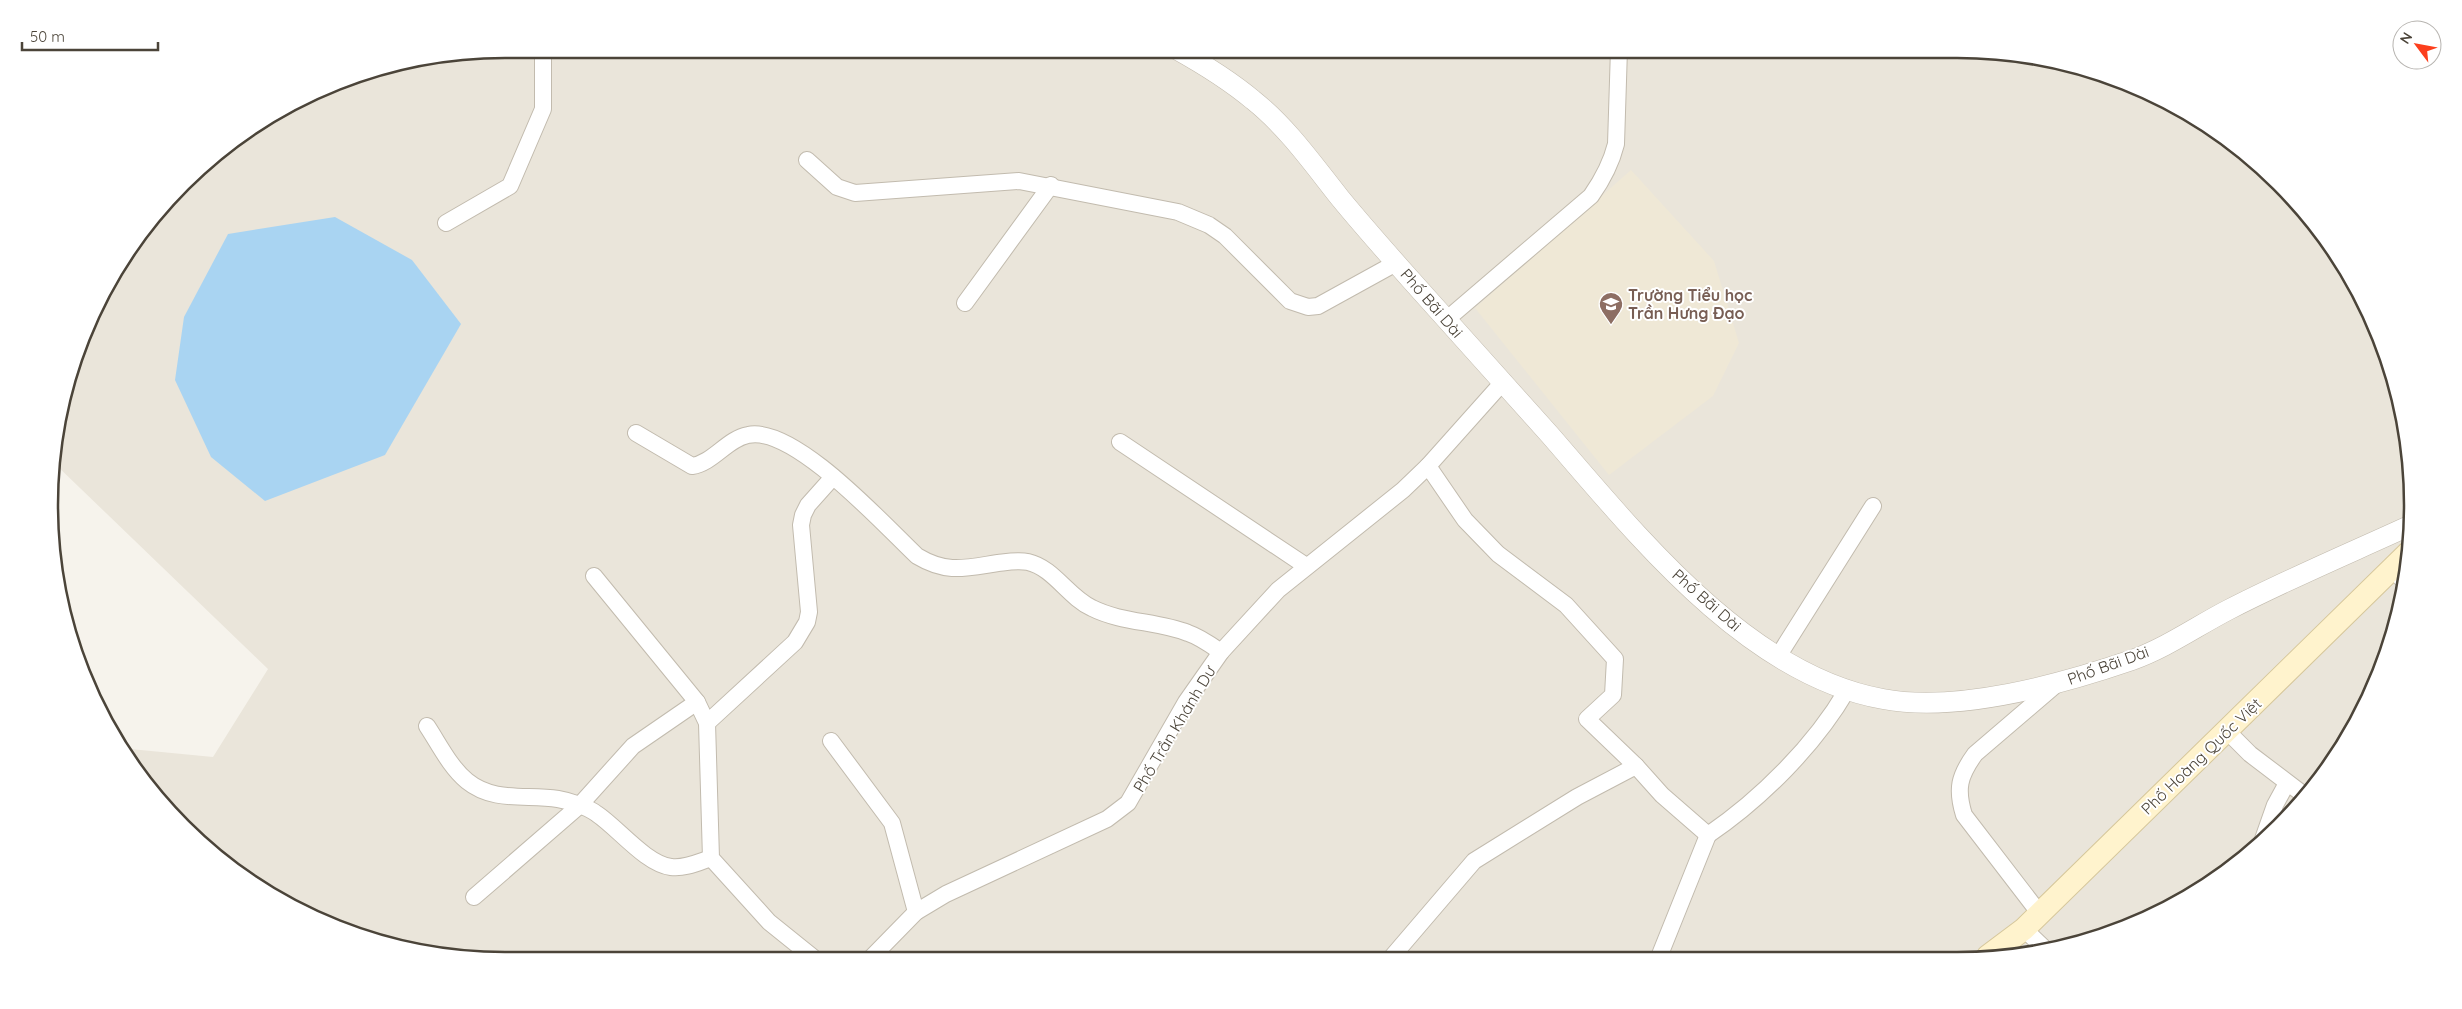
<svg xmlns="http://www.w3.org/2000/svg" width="2462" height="1009" font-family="Quicksand,sans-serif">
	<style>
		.residential { fill: #eae5da }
		.education { fill: #efe8d6 }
		.water { fill: #a9d4f2 }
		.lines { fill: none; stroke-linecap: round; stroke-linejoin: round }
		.minor-casing { stroke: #c2bbae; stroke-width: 18 }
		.tertiary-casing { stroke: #c2bbae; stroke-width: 21 }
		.secondary-casing { stroke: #d6c79b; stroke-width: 24 }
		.minor { stroke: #fff; stroke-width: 16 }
		.tertiary { stroke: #fff; stroke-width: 20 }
		.secondary { stroke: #fff3cd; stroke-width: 22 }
		.labels { text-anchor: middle; stroke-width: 4; stroke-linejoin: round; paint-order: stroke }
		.education-label { font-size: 16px; font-weight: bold; fill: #785e54; stroke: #fff; text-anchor: start }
		.street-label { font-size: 16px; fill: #4b4439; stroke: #fff }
		.rim { fill: none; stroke: #4b4439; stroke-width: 2.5 }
	</style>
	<rect width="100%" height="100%" fill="#f6f3ec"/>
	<!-- residential -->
	<path class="residential" d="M505,49H1957L2104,73L2185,110L2258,162L2319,227L2366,303L2398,386L2412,474L2409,564L2389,651L2336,758L2258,847L2132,925L2017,956L505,960L358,936L227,866L125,757L120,748L213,757L268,669L53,462V445L73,358L110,277L204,162L277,110L358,73Z"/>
	<!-- education -->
	<path class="education" d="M1631,170L1714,261L1739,343L1713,396L1609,475L1475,308Z"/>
	<!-- water -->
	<path class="water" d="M335,217L412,260L461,324L385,455L265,501L211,457L175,380L184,317L228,234Z"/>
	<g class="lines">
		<!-- minor casing -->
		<g class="minor-casing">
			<g id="minor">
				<path d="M807,160L837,187L855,193L1019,181L1178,212L1209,225L1225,236L1290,301L1308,307L1318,306L1396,263"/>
				<path d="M446,223L510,186L543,109V49"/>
				<path d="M965,303L1051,185"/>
				<path d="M1446,320L1591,196C1603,179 1611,164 1616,144L1619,49"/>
				<path d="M636,433L692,466C713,463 727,439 748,435C794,425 884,525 917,556C947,574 965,568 998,563C1007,562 1018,560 1028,562C1054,568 1068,597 1092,608C1122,623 1157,621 1188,633C1200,637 1211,645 1221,652"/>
				<path d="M1120,442L1306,566"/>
				<path d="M1428,466L1465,520L1498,554L1566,605L1615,659L1613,695L1587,719L1636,766"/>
				<path d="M2392,569L2405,582"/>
				<path d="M594,576L697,702L707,723L711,858L769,922L815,959"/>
				<path d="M1779,655L1873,506"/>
				<path d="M707,723L795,642L807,622L809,612L801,525L803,515L808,505L833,477"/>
				<path d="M427,726C439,744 450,767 467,781C494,803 527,794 558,799C570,801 588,807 597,814C618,828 646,864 671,867C684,869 699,862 711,858"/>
				<path d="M2226,730L2250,754L2304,795"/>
				<path d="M831,741L892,823L916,912"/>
				<path d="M2262,842L2275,805L2287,783"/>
				<path d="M474,897L579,806L633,746L697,702"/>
				<path d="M2040,914L1964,815C1956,789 1959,776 1975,754L2058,683"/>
				<path d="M2024,929L2045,949"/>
				<path d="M1659,957L1708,835"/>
				<path d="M1391,958L1474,861L1577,797L1636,766L1662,795L1708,835C1761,799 1815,745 1847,690"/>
				<path d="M870,959L916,912L946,894L1107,819L1128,803L1186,702L1221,652L1278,590L1403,490L1428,466L1503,382"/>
			</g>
		</g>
		<!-- tertiary casing -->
		<g class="tertiary-casing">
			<path id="tertiary" d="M1176,49C1203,64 1229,80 1253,100C1287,127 1313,164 1340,198C1363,226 1387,253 1411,280C1457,332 1504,383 1550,435C1636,534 1747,675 1883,699C1957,713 2062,684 2132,660C2166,648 2197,626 2228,610C2288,579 2350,553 2411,525"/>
		</g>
		<!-- secondary casing -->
		<g class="secondary-casing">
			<path id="secondary" d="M1988,956L2024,929L2410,551"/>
		</g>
		<!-- minor -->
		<use href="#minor" class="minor"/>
		<!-- tertiary -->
		<use href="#tertiary" class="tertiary"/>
		<!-- secondary -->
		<use href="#secondary" class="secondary"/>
	</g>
	<!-- icons -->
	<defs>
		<g id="school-pin" transform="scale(1.25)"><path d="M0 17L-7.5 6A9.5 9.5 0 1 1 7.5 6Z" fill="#8d6e63" stroke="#fff"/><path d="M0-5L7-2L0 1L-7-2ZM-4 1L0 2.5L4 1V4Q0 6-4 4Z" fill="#fff"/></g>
	</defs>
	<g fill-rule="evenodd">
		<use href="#school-pin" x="1611" y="304"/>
	</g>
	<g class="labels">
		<!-- education labels -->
		<g class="education-label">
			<text x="1628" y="301">Trường Tiểu học<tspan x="1628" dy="18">Trần Hưng Đạo</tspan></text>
		</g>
		<!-- street labels -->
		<g class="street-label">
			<text transform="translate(1432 303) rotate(49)" y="6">Phố Bãi Dài</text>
			<text transform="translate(1707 600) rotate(41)" y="6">Phố Bãi Dài</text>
			<text transform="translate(2108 665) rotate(-20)" y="6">Phố Bãi Dài</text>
			<text transform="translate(1174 729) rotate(-59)" y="6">Phố Trần Khánh Dư</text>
			<text transform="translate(2201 756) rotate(-44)" y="6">Phố Hoàng Quốc Việt</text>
		</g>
	</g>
	<!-- crop -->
	<path d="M0 0H2462V1009H0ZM505 58H1957A447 447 0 0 1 2404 505V505A447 447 0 0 1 1957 952H505A447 447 0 0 1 58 505V505A447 447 0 0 1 505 58Z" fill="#fff" fill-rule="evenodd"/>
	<path class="rim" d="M505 58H1957A447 447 0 0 1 2404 505V505A447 447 0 0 1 1957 952H505A447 447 0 0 1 58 505V505A447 447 0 0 1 505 58Z"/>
	<!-- north arrow -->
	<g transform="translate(2417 45) rotate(302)"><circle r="24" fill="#ffffff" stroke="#b7b4b0"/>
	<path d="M0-4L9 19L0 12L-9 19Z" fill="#fc3f1d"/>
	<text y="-8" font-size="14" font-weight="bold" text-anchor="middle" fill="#4b4439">N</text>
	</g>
	<!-- scale -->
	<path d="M22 42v8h136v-8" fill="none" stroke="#4b4439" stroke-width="2.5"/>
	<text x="30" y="42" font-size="15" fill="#4b4439" stroke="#ffffff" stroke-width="4" paint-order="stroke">50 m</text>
</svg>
